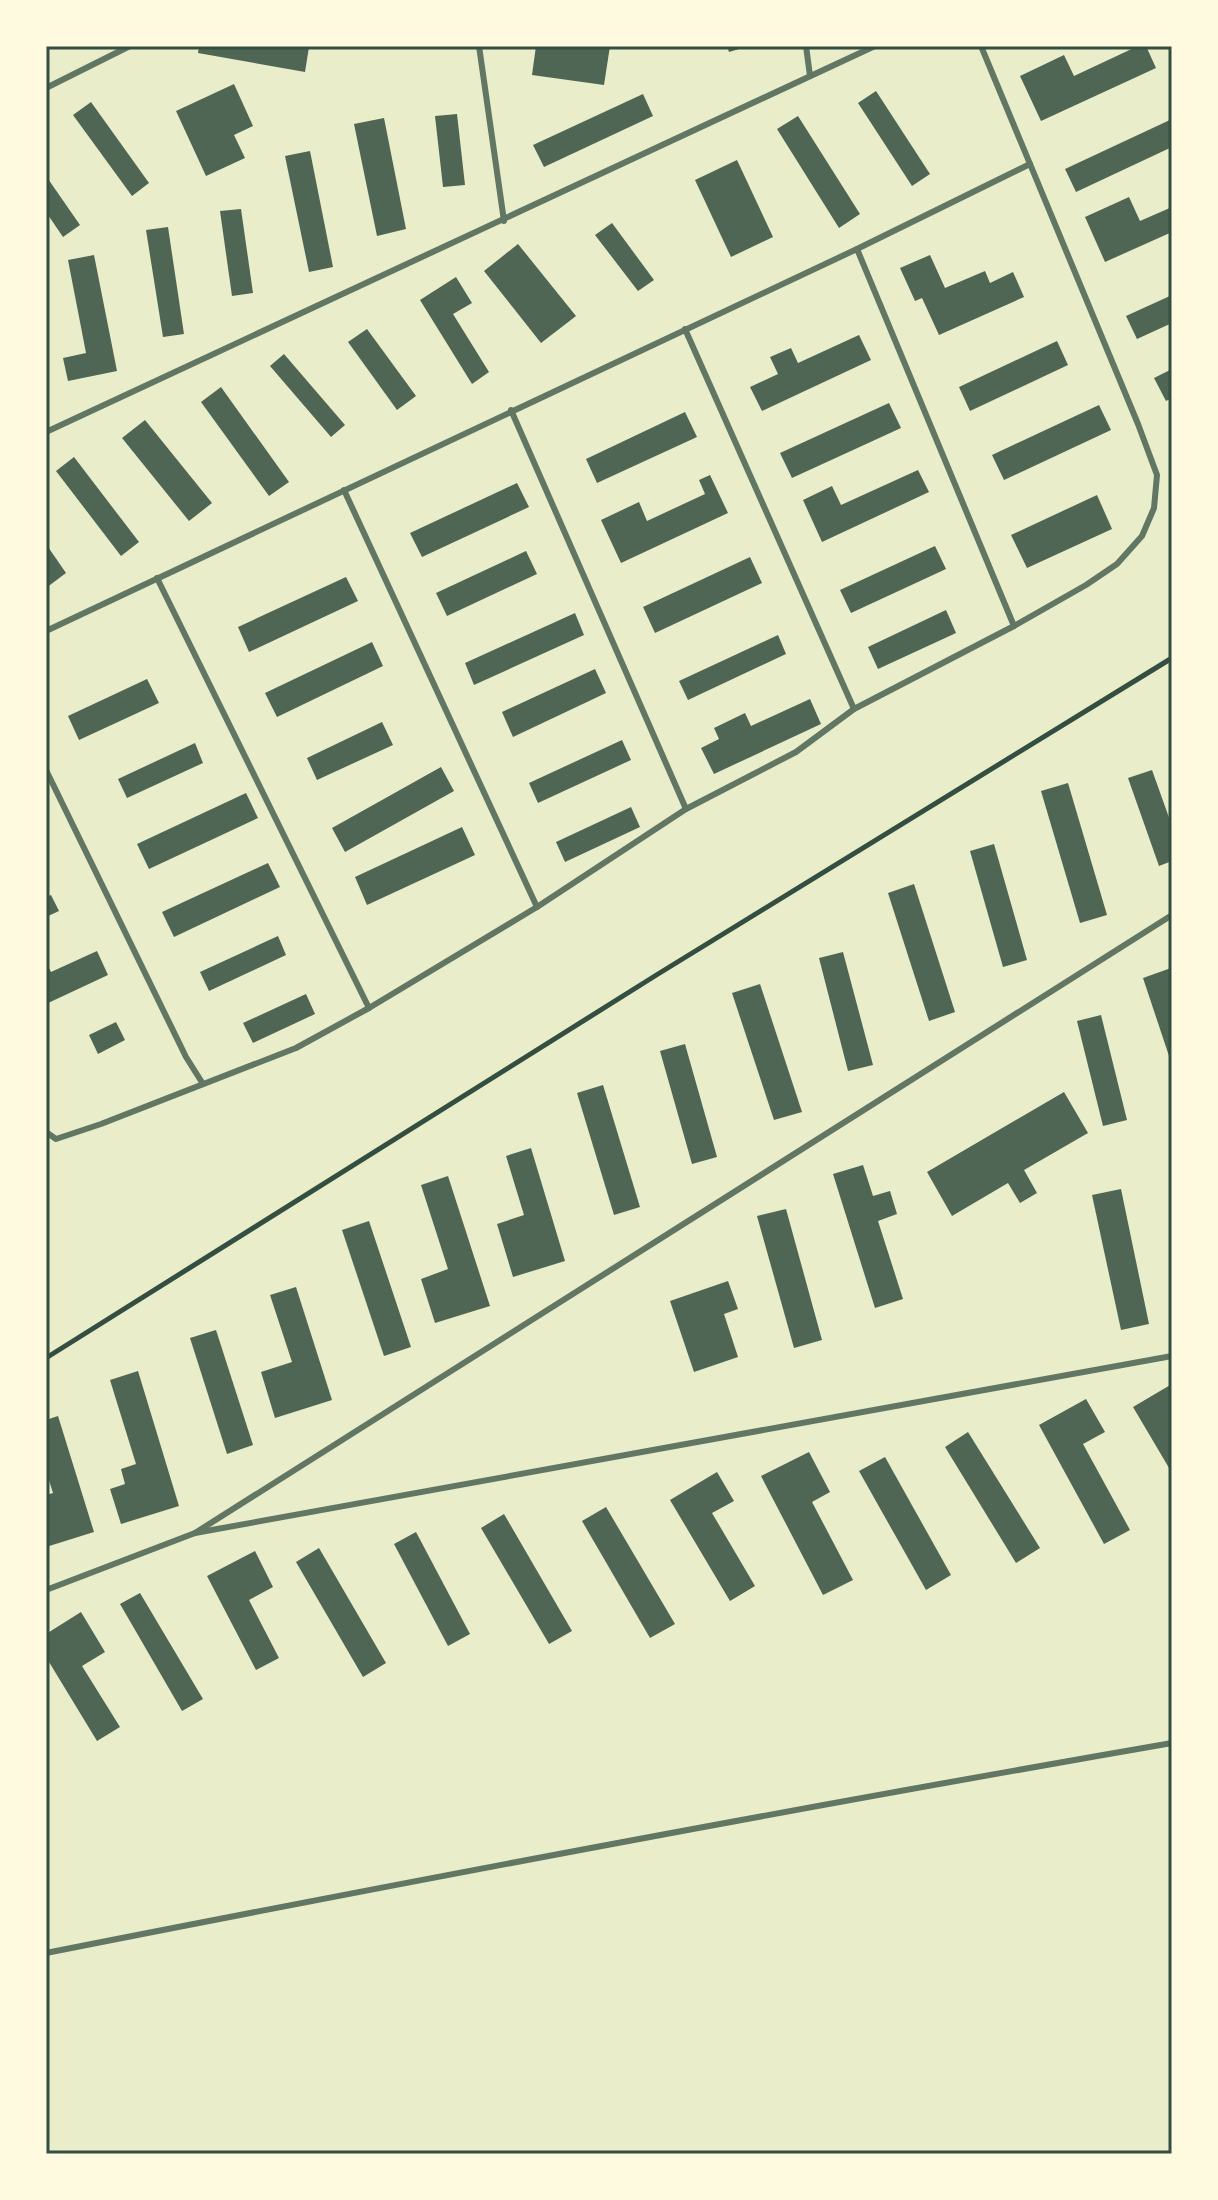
<svg xmlns="http://www.w3.org/2000/svg" width="1218" height="2200" font-family="Overpass,sans-serif">
	<style>
		.building { fill: #4f6655 }
		.lines { fill: none; stroke-linecap: round; stroke-linejoin: round }
		.path { stroke: #344e41; stroke-width: 5 }
		.service { stroke: #617663; stroke-width: 6 }
		.neatline { fill: none; stroke: #344e41; stroke-width: 3 }
	</style>
	<rect width="100%" height="100%" fill="#e9edc9"/>
	<!-- building -->
	<g class="building">
		<path d="M199,46H303L309,47L305,72L198,53Z"/>
		<path d="M536,46H610L604,85L532,75Z"/>
		<path d="M727,46H746V47L729,52Z"/>
		<path d="M1138,46H1146L1156,68L1041,121L1020,76L1064,55L1074,76Z"/>
		<path d="M234,84L253,126L234,135L245,158L206,176L176,111Z"/>
		<path d="M876,91L930,174L912,186L858,103Z"/>
		<path d="M643,94L653,116L544,167L533,145Z"/>
		<path d="M91,102L149,183L132,196L73,115Z"/>
		<path d="M457,114L465,185L443,187L435,116Z"/>
		<path d="M798,116L860,214L839,228L777,129Z"/>
		<path d="M384,118L406,229L377,236L354,124Z"/>
		<path d="M1172,119V147L1076,192L1065,169Z"/>
		<path d="M310,151L333,267L309,272L285,156Z"/>
		<path d="M737,160L773,237L731,257L695,180Z"/>
		<path d="M46,176L80,225L63,237L46,212Z"/>
		<path d="M1129,197L1140,221L1172,207V232L1105,262L1085,217Z"/>
		<path d="M241,209L253,293L232,296L220,211Z"/>
		<path d="M612,223L654,280L638,291L595,235Z"/>
		<path d="M168,227L184,334L163,337L146,230Z"/>
		<path d="M518,244L576,316L541,343L484,271Z"/>
		<path d="M94,255L117,371L68,381L63,358L86,353L68,260Z"/>
		<path d="M930,255L945,288L985,271L990,283L1013,272L1024,297L939,335L922,298L915,301L900,268Z"/>
		<path d="M456,277L472,303L453,314L489,372L472,384L420,300Z"/>
		<path d="M1172,295V323L1137,339L1126,316Z"/>
		<path d="M367,329L416,396L397,410L348,342Z"/>
		<path d="M859,335L871,360L762,411L750,387L778,374L770,357L791,348L798,363Z"/>
		<path d="M1057,341L1068,365L970,411L959,387Z"/>
		<path d="M284,354L345,425L331,437L270,366Z"/>
		<path d="M1172,369V398L1166,401L1154,378Z"/>
		<path d="M221,387L289,482L269,496L201,402Z"/>
		<path d="M889,403L901,428L792,478L780,453Z"/>
		<path d="M1099,405L1111,430L1004,480L992,455Z"/>
		<path d="M685,412L697,437L597,483L586,459Z"/>
		<path d="M145,420L212,503L189,521L122,438Z"/>
		<path d="M74,457L139,542L121,556L56,471Z"/>
		<path d="M918,470L929,492L822,542L803,500L832,486L841,505Z"/>
		<path d="M710,475L728,513L621,563L601,520L639,502L647,521L705,494L699,480Z"/>
		<path d="M517,483L529,507L422,557L410,533Z"/>
		<path d="M1097,495L1112,529L1027,568L1011,535Z"/>
		<path d="M46,544L66,573L46,588Z"/>
		<path d="M935,546L946,569L851,613L840,590Z"/>
		<path d="M526,551L537,574L447,616L436,593Z"/>
		<path d="M750,557L762,583L655,633L643,607Z"/>
		<path d="M346,577L358,601L249,652L238,627Z"/>
		<path d="M946,610L956,633L878,669L868,647Z"/>
		<path d="M575,613L584,635L474,685L465,663Z"/>
		<path d="M778,635L786,654L688,700L679,681Z"/>
		<path d="M372,642L383,666L277,717L265,693Z"/>
		<path d="M595,669L606,693L513,737L502,712Z"/>
		<path d="M147,679L159,703L79,740L68,716Z"/>
		<path d="M810,699L821,724L714,774L701,748L719,739L714,728L745,713L751,726Z"/>
		<path d="M382,722L393,745L317,780L307,758Z"/>
		<path d="M622,740L631,760L538,803L529,783Z"/>
		<path d="M195,743L203,763L127,798L118,779Z"/>
		<path d="M441,767L454,791L345,852L332,828Z"/>
		<path d="M1152,770L1172,826V861L1159,866L1128,778Z"/>
		<path d="M1068,783L1107,915L1080,923L1041,791Z"/>
		<path d="M246,793L258,818L149,869L137,844Z"/>
		<path d="M631,807L640,827L565,862L556,842Z"/>
		<path d="M462,827L475,855L367,905L355,877Z"/>
		<path d="M994,844L1027,960L1003,967L970,851Z"/>
		<path d="M268,863L280,887L174,937L162,912Z"/>
		<path d="M914,884L955,1012L929,1021L888,893Z"/>
		<path d="M51,895L59,911L46,917V897Z"/>
		<path d="M278,936L286,955L209,991L200,972Z"/>
		<path d="M97,951L108,975L46,1004V962L51,972Z"/>
		<path d="M843,952L873,1065L848,1071L819,958Z"/>
		<path d="M1171,968L1172,972L1171,1062L1143,978Z"/>
		<path d="M760,984L802,1112L774,1120L732,993Z"/>
		<path d="M306,994L315,1014L253,1043L243,1023Z"/>
		<path d="M1101,1015L1127,1120L1103,1126L1077,1021Z"/>
		<path d="M116,1022L125,1040L98,1054L89,1035Z"/>
		<path d="M685,1044L717,1157L692,1164L660,1051Z"/>
		<path d="M603,1085L640,1207L614,1215L577,1093Z"/>
		<path d="M1064,1092L1088,1133L1024,1170L1037,1193L1020,1203L1008,1183L952,1216L927,1172Z"/>
		<path d="M531,1148L565,1261L513,1277L497,1224L524,1215L506,1156Z"/>
		<path d="M863,1165L873,1196L890,1191L897,1214L878,1221L903,1299L875,1308L833,1174Z"/>
		<path d="M448,1176L490,1306L435,1323L421,1279L448,1269L421,1185Z"/>
		<path d="M1121,1189L1149,1324L1121,1330L1092,1195Z"/>
		<path d="M786,1209L822,1340L794,1348L757,1216Z"/>
		<path d="M369,1221L411,1347L384,1356L342,1230Z"/>
		<path d="M728,1281L738,1309L724,1314L738,1357L694,1372L670,1301Z"/>
		<path d="M296,1287L332,1400L275,1418L261,1372L292,1362L270,1295Z"/>
		<path d="M216,1330L253,1445L227,1454L190,1338Z"/>
		<path d="M138,1371L179,1506L121,1524L110,1489L125,1484L121,1469L136,1464L110,1380Z"/>
		<path d="M1172,1384V1417L1169,1419L1172,1424V1473L1133,1407Z"/>
		<path d="M1086,1399L1105,1432L1083,1444L1130,1530L1104,1544L1039,1425Z"/>
		<path d="M58,1416L94,1532L46,1547V1495L53,1493L46,1471V1420Z"/>
		<path d="M968,1432L1040,1548L1016,1563L945,1447Z"/>
		<path d="M809,1452L830,1492L812,1502L853,1580L823,1595L761,1476Z"/>
		<path d="M885,1457L951,1575L926,1590L859,1471Z"/>
		<path d="M717,1472L734,1501L712,1513L755,1586L730,1601L670,1500Z"/>
		<path d="M606,1507L675,1624L650,1638L582,1521Z"/>
		<path d="M504,1514L572,1631L549,1644L481,1528Z"/>
		<path d="M416,1532L470,1634L448,1646L394,1544Z"/>
		<path d="M319,1548L386,1663L363,1677L296,1562Z"/>
		<path d="M255,1551L273,1587L249,1600L279,1658L256,1670L207,1576Z"/>
		<path d="M140,1593L203,1699L182,1711L120,1604Z"/>
		<path d="M81,1612L105,1652L82,1666L120,1727L97,1741L46,1657V1634Z"/>
	</g>
	<g class="lines">
		<!-- path -->
		<path class="path" d="M46,1358L658,974L1172,658"/>
		<!-- service -->
		<g class="service">
			<path d="M479,46L504,221"/>
			<path d="M806,46L810,76"/>
			<path d="M46,88L130,46"/>
			<path d="M857,249L1014,626"/>
			<path d="M685,329L854,709"/>
			<path d="M511,410L686,809"/>
			<path d="M46,432L875,46"/>
			<path d="M344,490L537,907"/>
			<path d="M157,578L369,1008"/>
			<path d="M46,631L857,249L1030,164"/>
			<path d="M46,770L186,1057L203,1084"/>
			<path d="M46,1132L56,1139L101,1124L296,1048L369,1008L537,907L686,809L796,752L854,709L1014,626L1086,585L1117,564L1142,536L1154,508L1157,475L1138,424L981,46"/>
			<path d="M195,1533L1172,915"/>
			<path d="M46,1590L195,1533L1172,1356"/>
			<path d="M46,1953C421,1879 796,1808 1172,1743"/>
		</g>
	</g>
	<!-- border -->
	<rect width="1218" height="2200" fill="none" stroke="#fefae0" stroke-width="96"/>
	<rect x="48" y="48" width="1122" height="2104" class="neatline"/>
</svg>
